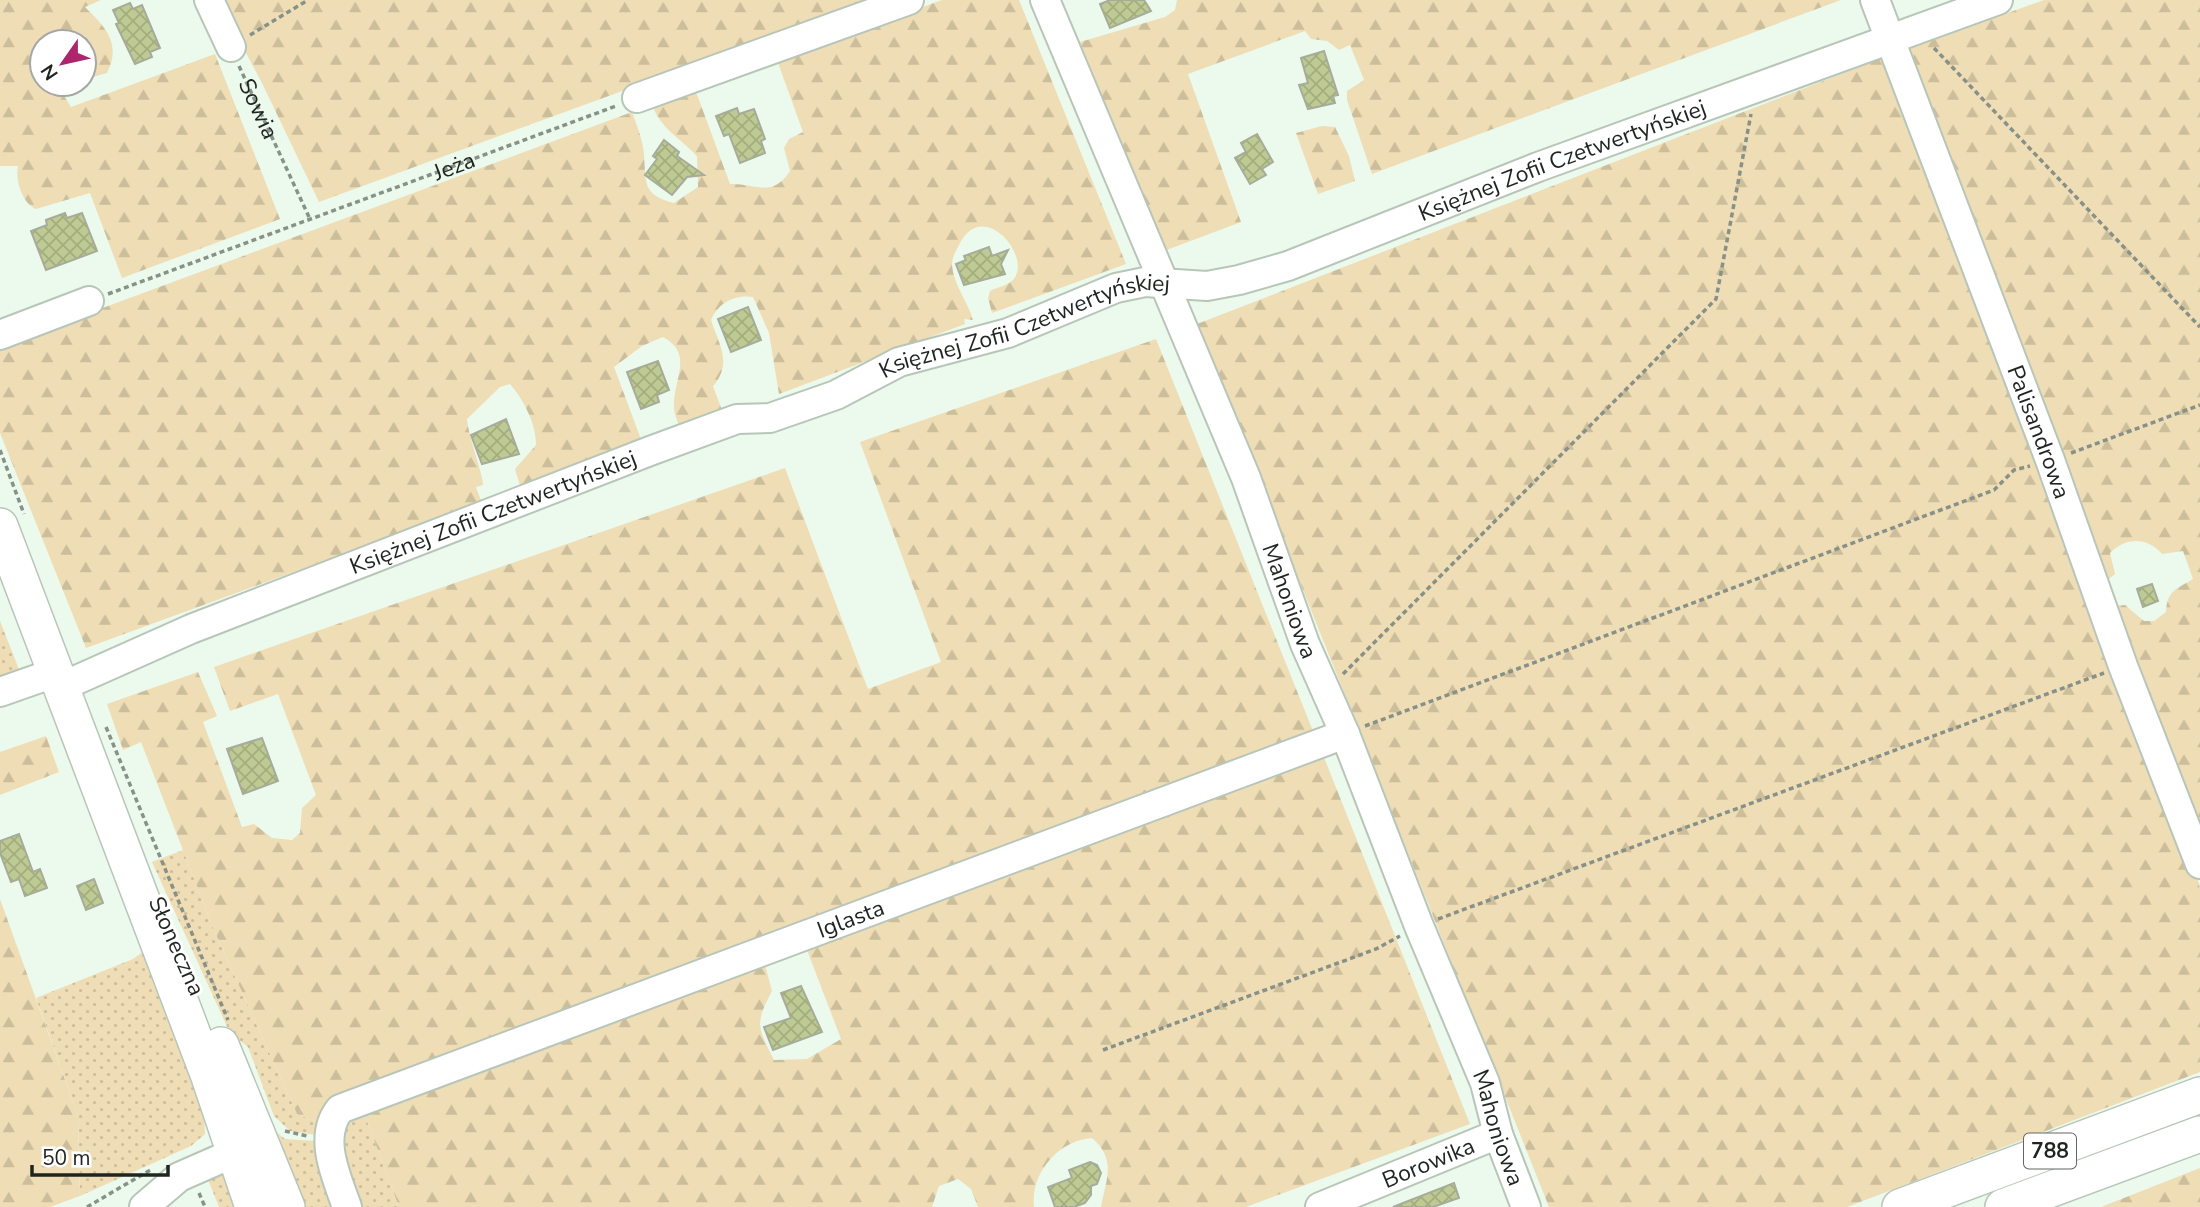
<svg xmlns="http://www.w3.org/2000/svg" width="2200" height="1207" font-family="'Nunito Sans',sans-serif">
	<style>
		.grass { fill: url(#grass-dots) }
		.forest { fill: url(#forest-firs) }
		.building { fill: url(#building-cross-hatch); stroke: #a7ab9a; stroke-width: 2 }
		.lines { fill: none; stroke-linecap: round; stroke-linejoin: round }
		.minor-casing { stroke: #b7c6b9; stroke-width: 32 }
		.major-casing { stroke: #b7c6b9; stroke-width: 38 }
		.path { stroke: #879188; stroke-width: 3.5; stroke-dasharray: 5 3.5; stroke-linecap: butt }
		.minor { stroke: #fff; stroke-width: 28 }
		.major { stroke: #fff; stroke-width: 35 }
		.labels { text-anchor: middle; stroke-width: 6; stroke-linejoin: round; paint-order: stroke }
		.shield { fill: #fff; stroke: #626663; stroke-width: 2 }
		.shield-label { font-size: 21px; font-weight: bold; fill: #1f2420 }
		.street-label { font-size: 23px; fill: #1f2420; stroke: #fff }
	</style>
	<defs>
		<pattern id="grass-dots" width="8" height="8" patternUnits="userSpaceOnUse" patternTransform="scale(1.75)"><rect width="8" height="8" fill="#efddb5"/><path d="M2 2h.1M6 6h.1" fill="none" stroke="#ccbe9b" stroke-width="1.8" stroke-linecap="round"/></pattern>
		<pattern id="forest-firs" width="22" height="20" patternUnits="userSpaceOnUse" patternTransform="scale(1.75)"><rect width="22" height="20" fill="#efddb5"/><path d="M5 1l3.5 6h-7zM16 11l3.5 6h-7z" fill="#ccbe9b"/></pattern>
		<pattern id="building-cross-hatch" width="8" height="8" patternUnits="userSpaceOnUse" patternTransform="scale(1.75)"><rect width="8" height="8" fill="#beca93"/><path d="M0 0l8 8M0 8l8-8" fill="none" stroke="#a3ad7e"/></pattern>
	</defs>
	<rect width="100%" height="100%" fill="#ebfaed"/>
	<!-- grass -->
	<g class="grass">
		<path d="M0,621L20,672L0,680Z"/>
		<path d="M183,850L214,930L297,1114L319,1123L316,1135L290,1131L274,1116L248,1047L230,1033L152,862Z"/>
		<path d="M144,951L204,1117L205,1134L191,1146L80,1196L78,1116L36,998L133,959Z"/>
		<path d="M364,1113L399,1207H359L338,1140L343,1124Z"/>
		<path d="M266,1124L285,1139L317,1141L331,1207H301Z"/>
		<path d="M229,1168L246,1207H219L207,1177Z"/>
	</g>
	<!-- forest -->
	<g class="forest">
		<path d="M0,0H101L85,7C105,27 122,43 107,73L93,77L84,67V42H42V84H57L71,107L215,54L280,219L122,278L90,193L36,209C22,203 15,180 18,166H0Z"/>
		<path d="M218,0H871L319,202L262,83Z"/>
		<path d="M942,0H1019L1126,264L992,313L988,298L990,291C997,287 1008,286 1014,279C1032,255 982,197 959,245C956,251 952,257 952,265C953,284 968,302 973,320L964,319L965,324L779,394L769,333L753,297C735,294 718,303 711,320C719,345 733,363 713,386L723,413L680,429C677,420 673,411 674,402C675,377 693,353 663,337L642,346L614,367L642,442L521,489L515,469L536,445C536,423 524,401 510,384L500,387L467,419C468,435 484,478 483,485L476,487L482,503L86,648L0,433V346L632,112C637,126 643,140 644,155C646,182 642,195 674,203L698,187L697,156C680,138 661,129 652,105L695,89L730,184C755,183 772,199 790,171L784,148L789,139L803,132L777,60Z"/>
		<path d="M1177,0H1841L1372,174L1347,100V91L1364,80L1350,45L1339,50L1327,41L1311,39L1305,31L1188,74L1241,222L1164,251L1080,42L1165,17L1175,10Z"/>
		<path d="M2044,0H2200V848L2111,606L2125,605L2144,621H2154L2166,612C2167,590 2177,589 2193,579L2183,551L2162,554C2147,537 2126,537 2110,553L2115,574L2103,584L1908,49Z"/>
		<path d="M1885,57L2192,857L2200,888V1072L1847,1207H1549L1197,324Z"/>
		<path d="M1322,126L1335,127L1349,156L1355,181L1318,194L1296,133Z"/>
		<path d="M1156,339L1315,736L319,1123L297,1114L214,930L141,742L123,750L107,704L198,672L217,716L203,722L242,827L254,824L272,838L292,840L300,833L302,808L316,795L278,694L230,711L214,667L785,468L868,689L941,662L860,442Z"/>
		<path d="M46,736L59,772L0,795V752Z"/>
		<path d="M1323,755L1470,1124L1246,1207H1101C1106,1179 1117,1160 1092,1138C1059,1140 1030,1173 1034,1207H978L971,1189L958,1179L939,1186L932,1207H399L364,1113L765,965L772,991C754,1025 758,1027 774,1060L807,1059L841,1039L807,950Z"/>
		<path d="M0,899L78,1116L80,1196L50,1207H0Z"/>
		<path d="M2200,1168V1207H2101Z"/>
	</g>
	<!-- building -->
	<g class="building">
		<path d="M1110,0H1144L1151,11L1110,28L1100,4Z"/>
		<path d="M130,3L133,9L142,5L160,48L150,52L152,57L135,64L116,24L119,23L113,10Z"/>
		<path d="M1324,51L1338,95L1333,96L1335,103L1308,109L1299,85L1308,83L1301,58Z"/>
		<path d="M737,108L739,114L754,109L765,139L761,141L765,153L740,163L729,134L724,136L716,116Z"/>
		<path d="M1257,134L1273,162L1262,169L1266,175L1250,184L1235,158L1246,152L1241,143Z"/>
		<path d="M664,140L679,152L677,156L704,175L687,177L672,195L645,175L657,159L653,156Z"/>
		<path d="M65,213L67,218L82,213L97,251L46,270L31,231L47,225L46,220Z"/>
		<path d="M989,247L992,256L1008,250L1001,264L1005,274L964,285L956,264L966,260L964,256Z"/>
		<path d="M748,307L761,340L731,352L718,319Z"/>
		<path d="M658,361L669,390L657,395L659,402L641,409L627,372Z"/>
		<path d="M506,419L519,454L482,464L471,435Z"/>
		<path d="M2152,584L2158,601L2143,607L2137,589Z"/>
		<path d="M262,738L278,781L243,794L227,749Z"/>
		<path d="M19,834L33,872L40,869L47,888L25,896L19,879L11,882L0,853V841Z"/>
		<path d="M94,879L103,903L86,910L77,886Z"/>
		<path d="M801,986L822,1032L773,1050L764,1027L791,1018L781,993Z"/>
		<path d="M1090,1162L1097,1165L1101,1173L1097,1184L1091,1186V1195L1085,1203L1074,1207H1055L1048,1187L1072,1178L1069,1170Z"/>
		<path d="M1454,1183L1459,1198L1433,1207H1393Z"/>
	</g>
	<g class="lines">
		<!-- minor casing -->
		<g class="minor-casing">
			<g id="minor">
				<path d="M209,0L231,47"/>
				<path id="s3" d="M1045,0L1246,478L1305,644L1345,734L1419,926L1485,1083L1498,1134L1526,1207"/>
				<path id="s4" d="M1875,0L2050,460L2123,666L2200,864"/>
				<path d="M637,98L909,0"/>
				<path d="M0,335L89,301"/>
				<path id="s5" d="M63,686L191,629L650,451L737,419L770,418L836,395L899,362L1008,333L1116,288L1145,282L1207,286L1239,280L1288,266L1538,167L1998,0"/>
				<path d="M0,692L57,672"/>
				<path d="M144,1207L179,1177L252,1145"/>
				<path id="s6" d="M347,1207C337,1178 317,1137 340,1109L1345,734"/>
				<path id="s7" d="M1320,1207L1498,1134"/>
			</g>
		</g>
		<!-- major casing -->
		<g class="major-casing">
			<g id="major">
				<path d="M0,526L208,1074L253,1207"/>
				<path d="M221,1045L287,1207"/>
				<path d="M1900,1207L2200,1095"/>
				<path d="M2003,1207L2200,1134"/>
			</g>
		</g>
		<!-- path -->
		<g class="path">
			<path d="M250,35L308,0"/>
			<path d="M1934,48L2200,327"/>
			<path id="s1" d="M239,66L309,217"/>
			<path id="s2" d="M108,294L616,106"/>
			<path d="M0,450L24,514"/>
			<path d="M2071,453L2200,405"/>
			<path d="M1343,674L1716,299L1751,114"/>
			<path d="M1365,726L1994,490L2014,470L2030,466"/>
			<path d="M106,727L228,1020"/>
			<path d="M1438,919L2104,673"/>
			<path d="M1103,1050L1376,949L1400,936"/>
			<path d="M285,1131L307,1136"/>
			<path d="M199,1193L205,1207"/>
			<path d="M87,1207L152,1169"/>
		</g>
		<!-- minor -->
		<use href="#minor" class="minor"/>
		<!-- major -->
		<use href="#major" class="major"/>
	</g>
	<g class="labels">
		<!-- shield labels -->
		<rect class="shield" x="2024" y="1133.5" width="52" height="35" rx="5"/>
		<g class="shield-label">
			<text x="2050" y="1158">788</text>
		</g>
		<!-- street labels -->
		<g class="street-label">
			<text dy="8" stroke="none"><textPath href="#s1" startOffset="47">Sowia</textPath></text>
			<text dy="8" stroke="none"><textPath href="#s5" startOffset="1598">Księżnej Zofii Czetwertyńskiej</textPath></text>
			<text dy="8" stroke="none"><textPath href="#s2" startOffset="369">Jeża</textPath></text>
			<text dy="8" stroke="none"><textPath href="#s5" startOffset="1031">Księżnej Zofii Czetwertyńskiej</textPath></text>
			<text dy="8" stroke="none"><textPath href="#s4" startOffset="462">Palisandrowa</textPath></text>
			<text dy="8" stroke="none"><textPath href="#s5" startOffset="464">Księżnej Zofii Czetwertyńskiej</textPath></text>
			<text dy="8" stroke="none"><textPath href="#s3" startOffset="649">Mahoniowa</textPath></text>
			<text dy="8" stroke="none"><textPath href="#s6" startOffset="648">Iglasta</textPath></text>
			<text transform="translate(177 946) rotate(66)" y="8">Słoneczna</text>
			<text dy="8" stroke="none"><textPath href="#s3" startOffset="1216">Mahoniowa</textPath></text>
			<text dy="8" stroke="none"><textPath href="#s7" startOffset="117">Borowika</textPath></text>
		</g>
	</g>
	<!-- north arrow -->
	<g transform="translate(63 63) rotate(236)"><circle r="33" fill="#ffffff" stroke="#a5a7a6" stroke-width="2"/>
	<path d="M0-5L12 26L0 18L-12 26Z" fill="#ab266d"/>
	<text y="-10" font-size="19" font-weight="bold" text-anchor="middle" fill="#1f2420">N</text>
	</g>
	<!-- scale -->
	<path d="M32 1165v10h136v-10" fill="none" stroke="#1f2420" stroke-width="3.5"/>
	<text x="42" y="1165" font-size="21" fill="#1f2420" stroke="#ffffff" stroke-width="5" paint-order="stroke">50 m</text>
</svg>
